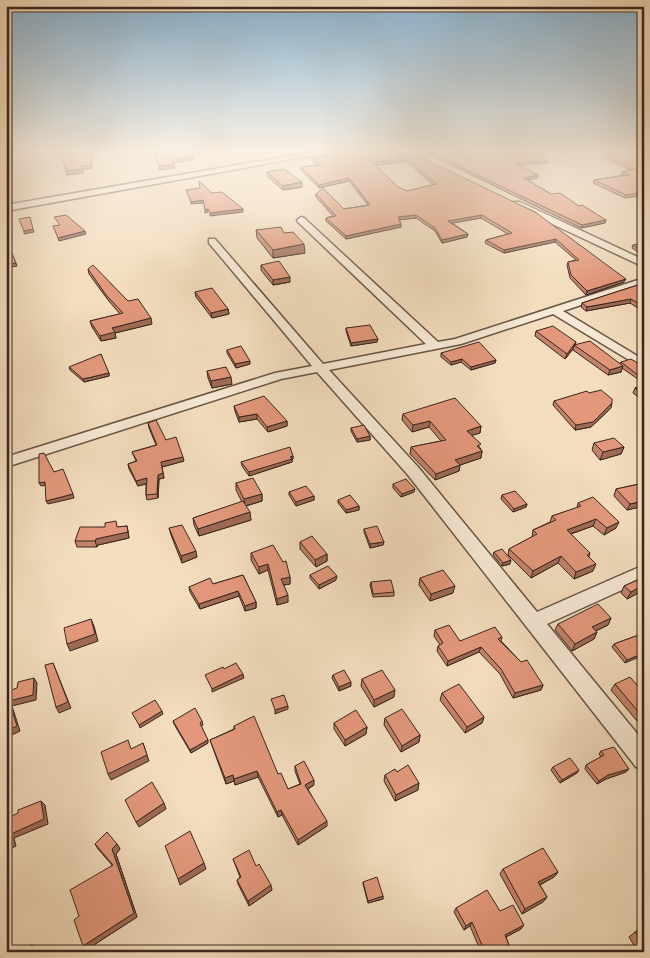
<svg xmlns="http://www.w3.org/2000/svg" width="650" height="958" font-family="'Gentium Book Plus',serif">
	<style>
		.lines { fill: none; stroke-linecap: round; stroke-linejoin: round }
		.street-casing { stroke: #675446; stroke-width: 3 }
		.street { fill: #f7e9d5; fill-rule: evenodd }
		.wall { fill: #c3836a; stroke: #38261e }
		.shaded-wall { fill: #9f6a56; stroke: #38261e }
		.building { fill: #e3987b; stroke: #38261e }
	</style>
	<rect width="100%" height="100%" fill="#f3ddbe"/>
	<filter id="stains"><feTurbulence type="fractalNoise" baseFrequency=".004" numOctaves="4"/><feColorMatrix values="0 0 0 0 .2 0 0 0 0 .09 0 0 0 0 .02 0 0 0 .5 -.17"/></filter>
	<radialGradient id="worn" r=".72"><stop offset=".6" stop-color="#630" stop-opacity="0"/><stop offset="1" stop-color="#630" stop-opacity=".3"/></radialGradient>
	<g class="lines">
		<!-- street casing -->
		<g class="street-casing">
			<g id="street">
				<path d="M319,151H337L6,211V205Z"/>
				<path d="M514,202H520L644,260V267L514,206Z"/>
				<path d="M301,217L304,218L438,342L455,339L644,278V284L563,311L644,360V369L553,314L461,344L329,370L418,467L537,612L644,565V580L547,624L644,742V770L636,767L408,475L317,372L281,379L6,467V457L275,373L312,366L209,243V239H215L323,364L426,344L298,222L297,220Z"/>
			</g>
		</g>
		<!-- street -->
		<use href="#street" class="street"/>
	</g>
	<!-- wall -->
	<g class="wall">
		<path d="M644,151V195L625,198L593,183L594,180L624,175L622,174V172L630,170L601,156L602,154Z"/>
		<path d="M325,152L404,162L374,165L398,187L407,191L433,185L403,158V155L535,212L624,282L586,295L570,278L567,265L568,262L576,260L555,242L504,253L485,243L486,240L508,234L481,218L452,223L468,234L467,237L442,243L435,231L416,218L399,220L401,227L346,239L326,221V218L333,216L316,197V194L344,209L368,205L349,181L319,188L301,170V167L318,165L311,160V158L326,156Z"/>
		<path d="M429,152L548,161V163L520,165L537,178L527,180L551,194L579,206L606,220L605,223L581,228L428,154Z"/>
		<path d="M267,172L302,187L283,190L267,176Z"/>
		<path d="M256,230L284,233L305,253L273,258L257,238Z"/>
		<path d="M644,243V256L632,248L633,245Z"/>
		<path d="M261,265L290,282L273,285L261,270Z"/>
		<path d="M88,269L128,301L152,324L115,333L116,338L101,341L92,327L90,321L120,314L108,300L89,274Z"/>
		<path d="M644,283V312L630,303L586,311L581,307L582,303Z"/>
		<path d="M195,292L228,309L229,314L212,318L196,297Z"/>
		<path d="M346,328L377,342L351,346L346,331Z"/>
		<path d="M536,331L576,342L575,344L620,364L621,362L644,367V382H642L622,368L621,372L608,375L573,350V349L565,359L535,336Z"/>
		<path d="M227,350L250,364L236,368L227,353Z"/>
		<path d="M441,353L496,360L495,363L471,370L461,362L451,365L441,357Z"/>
		<path d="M69,367L109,373V376L84,382L70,370Z"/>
		<path d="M207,371L232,384L212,388L208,378Z"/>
		<path d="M644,385V401L633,393L635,388Z"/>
		<path d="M554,401L611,408L591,427L575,430L553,405Z"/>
		<path d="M234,406L287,421V426L268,432L257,419L239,422L235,411Z"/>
		<path d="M403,414L481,426L480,433L472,435L482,451L481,458L460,465L459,471L435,480L410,454L411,447L441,441L429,427L412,432L402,420Z"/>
		<path d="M148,423L166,440L184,461L162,467L164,478L159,479L158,498L147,500L146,495V484L138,486L129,469L128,464L136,461L132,452L156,445L149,428Z"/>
		<path d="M351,428L370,436V440L357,442L351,431Z"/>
		<path d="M594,443L624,447L621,454L600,460L592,450Z"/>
		<path d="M293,456V459L292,460V462L249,476L242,466L241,462Z"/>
		<path d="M236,483L262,494V501L246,506L251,520L199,536L194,525L193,518L242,502L236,490Z"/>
		<path d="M644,483V506L627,510L614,496L616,489Z"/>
		<path d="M393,484L414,492L401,497L393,488Z"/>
		<path d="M289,492L314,496V500L296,506L289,495Z"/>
		<path d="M502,495L527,504L526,507L513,512L501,499Z"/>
		<path d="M338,500L359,506V510L346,513L338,503Z"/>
		<path d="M578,503L616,528L604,535L593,526L571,534L590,553L589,557L593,571L574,579L558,563L531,578L508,555L509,549L532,537L533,530L550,522L552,516L577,508Z"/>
		<path d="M127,526L129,538L98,545L97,547H77L75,541L118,527Z"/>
		<path d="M169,528L197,557L182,563L171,535Z"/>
		<path d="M364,529L384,542L383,545L370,548L364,532Z"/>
		<path d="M300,542L327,554V561L316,567L300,549Z"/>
		<path d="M494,552L510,564L502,566L493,555Z"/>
		<path d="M251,553L290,577V584L284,585L288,602L277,605L268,570L259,574L251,560Z"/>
		<path d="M243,575L256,602V608L245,611L239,596L200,609L190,592L189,587L213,584Z"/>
		<path d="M310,575L336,580L319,589L310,578Z"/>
		<path d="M644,577V590L627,599L621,593L624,586Z"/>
		<path d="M420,578L453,593L430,601L419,585Z"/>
		<path d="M371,582L394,592V596L373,597L370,585Z"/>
		<path d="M611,618L608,625L596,631L597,632L594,639L572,651L555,630L558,624Z"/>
		<path d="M435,630L460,641L502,637L501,641L543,685L541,690L513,698L500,674L479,652L447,666L437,651L438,646L440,645L434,636Z"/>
		<path d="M644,633L625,663L612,647L614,644Z"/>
		<path d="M333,675L351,686L339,691L332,678Z"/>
		<path d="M362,679L394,697L374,707L361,686Z"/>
		<path d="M615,684L644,718L637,721L611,690Z"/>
		<path d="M442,693L484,717L482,723L465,733L440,700Z"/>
		<path d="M385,718L420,735L419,742L401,752L384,725Z"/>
		<path d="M173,721H202L203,725L201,726L208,743L191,753L174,724Z"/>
		<path d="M334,723L367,727L366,734L345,746L334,729Z"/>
		<path d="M234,726L278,774L288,789L300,784L295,771V766L314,785L308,789L327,826L298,845L282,815L278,817L258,777L235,785L234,781L226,784L210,740L234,729Z"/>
		<path d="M601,751L629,769L626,772L606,779L597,784L585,769L586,765L601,757L599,754Z"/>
		<path d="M553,767L577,773L560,783L551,770Z"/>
		<path d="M397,772L418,790L395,801L384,781L385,775Z"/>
		<path d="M95,844H117L120,849L116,854L137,917L86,950L83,946L79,916L112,865L98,849Z"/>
		<path d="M233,859L256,866L272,890L249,906L238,884L237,880L240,877Z"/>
		<path d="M503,869L558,872L554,877L540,885L547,897L543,902L522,914L500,874Z"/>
		<path d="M363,882L383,896V899L368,903L363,884Z"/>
		<path d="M456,908L500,911L521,929L506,937L509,945L507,948L498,952H481L470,926L464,930L454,912Z"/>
		<path d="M644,928V952H638L629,937L635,932Z"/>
	</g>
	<!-- shaded-wall -->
	<g class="shaded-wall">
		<path d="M91,151L92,168L83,169V173L67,175L66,171L81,166Z"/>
		<path d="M193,156V160L173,163L172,160Z"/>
		<path d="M404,159V162L372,165V162Z"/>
		<path d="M174,165L175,168L159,170V166Z"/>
		<path d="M538,175L537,178L524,181V178Z"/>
		<path d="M349,178V181L319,188V185Z"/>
		<path d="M302,182V187L283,190V186Z"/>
		<path d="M644,192V195L625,198L626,195Z"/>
		<path d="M203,200V203L191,204V202Z"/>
		<path d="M208,209V212L205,213V210Z"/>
		<path d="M243,209V212L210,216V213Z"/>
		<path d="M416,215V218L398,220V217Z"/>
		<path d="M482,215L481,218L448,224V221Z"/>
		<path d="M606,220L605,223L581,228L582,225Z"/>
		<path d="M401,224V227L346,239V236Z"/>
		<path d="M33,229L34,232L24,234V231Z"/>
		<path d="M85,231L86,234L59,241L58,238Z"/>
		<path d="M468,234L467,237L442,243V240Z"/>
		<path d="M556,239L555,242L504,253V250Z"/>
		<path d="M304,244L305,253L273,258V250Z"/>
		<path d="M16,263L17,266L6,268V265Z"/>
		<path d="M290,277V282L273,285V280Z"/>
		<path d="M626,279L624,282L586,295L587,291Z"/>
		<path d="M631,299L630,303L586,311L587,307Z"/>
		<path d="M228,309L229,314L212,318L211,313Z"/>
		<path d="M151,318L152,324L115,333L116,338L101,341L100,336L112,328Z"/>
		<path d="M378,339L377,342L351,346V343Z"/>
		<path d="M576,342L573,349L565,359L567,354Z"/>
		<path d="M462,359L461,362L451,365V362Z"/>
		<path d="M496,360L495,363L471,370V367Z"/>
		<path d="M250,361V364L236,368L235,364Z"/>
		<path d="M623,366L621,372L608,375L610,370Z"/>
		<path d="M109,373V376L84,382L83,379Z"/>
		<path d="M231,377L232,384L212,388L211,381Z"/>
		<path d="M612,403L611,408L591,427L575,430L576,425Z"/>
		<path d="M257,414V419L239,422V417Z"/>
		<path d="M287,421V426L268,432L267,427Z"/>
		<path d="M430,421L429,427L412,432L413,425Z"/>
		<path d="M481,426L480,433L466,437L467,431Z"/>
		<path d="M370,436V440L357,442V439Z"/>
		<path d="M624,447L621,454L600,460L603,452Z"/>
		<path d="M482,451L481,458L454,467L455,460Z"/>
		<path d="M293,456V459L292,460V462L249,476V472Z"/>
		<path d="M183,457L184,461L162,467L161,462Z"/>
		<path d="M460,465L459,471L435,480L436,474Z"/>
		<path d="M163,473L164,478L159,479L158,498L157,494L158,475Z"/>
		<path d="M147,478L148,483L138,486L136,481Z"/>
		<path d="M45,482L46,485L41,486L39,483Z"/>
		<path d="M415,489L414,492L401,497L402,494Z"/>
		<path d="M73,494L74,498L48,504L46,501Z"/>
		<path d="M262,494V501L245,506L244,499Z"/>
		<path d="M314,496V500L296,506V502Z"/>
		<path d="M644,501V506L627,510L630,504Z"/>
		<path d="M527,504L526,507L513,512L514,509Z"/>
		<path d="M359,506V510L346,513V510Z"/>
		<path d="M250,512L251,520L199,536L198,529Z"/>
		<path d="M596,519L593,526L564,536L567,530Z"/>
		<path d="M619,522L616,528L604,535L607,528Z"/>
		<path d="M127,526L129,538L98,545L97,547L95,541L96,539Z"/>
		<path d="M384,542L383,545L370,548V544Z"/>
		<path d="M196,551L197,557L182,563L181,556Z"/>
		<path d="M327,554V561L316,567L315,560Z"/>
		<path d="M561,556L558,563L531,578L533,571Z"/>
		<path d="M511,560L510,564L502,566L503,563Z"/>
		<path d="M268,564V570L259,574V567Z"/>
		<path d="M596,564L593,571L574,579L576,572Z"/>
		<path d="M337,576L336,580L319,589V585Z"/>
		<path d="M290,577V584L282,585L281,579Z"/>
		<path d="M644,585V590L627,599L631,592Z"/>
		<path d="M455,586L453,593L430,601L431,594Z"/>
		<path d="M238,591L239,596L200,609L199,604Z"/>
		<path d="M288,595V602L277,605V599Z"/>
		<path d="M256,602V608L245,611V606Z"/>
		<path d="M611,618L608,625L589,634L592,627Z"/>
		<path d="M91,619L94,626L98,641L70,651L67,644Z"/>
		<path d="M597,632L594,639L572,651L575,644Z"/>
		<path d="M481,647L479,652L447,666L448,661Z"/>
		<path d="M644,653V655L625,663L627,660Z"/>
		<path d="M53,663L71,708L59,713L56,707Z"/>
		<path d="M243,674L244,678L212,692V689Z"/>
		<path d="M34,678L37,683L36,700L12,706L20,731L6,738L9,701Z"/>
		<path d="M351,682V686L339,691V687Z"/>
		<path d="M543,685L541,690L513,698L515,693Z"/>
		<path d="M395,690L394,697L374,707V700Z"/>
		<path d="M288,706V709L275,714V710Z"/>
		<path d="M162,711L163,714L140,728L139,725Z"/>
		<path d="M644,713V718L637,721L641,715Z"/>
		<path d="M484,717L482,723L465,733L467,727Z"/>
		<path d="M367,727L366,734L345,746V740Z"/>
		<path d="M420,735L419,742L401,752L402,746Z"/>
		<path d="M208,740V743L191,753L190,750Z"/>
		<path d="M143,743L149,761L111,780L108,774Z"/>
		<path d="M6,761L12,772L6,776Z"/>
		<path d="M629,769L626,772L606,779L597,784L599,781L608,775Z"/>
		<path d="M579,770L577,773L560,783L562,780Z"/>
		<path d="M257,771L258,777L235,785L234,779Z"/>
		<path d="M233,775L234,781L226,784L225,778Z"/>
		<path d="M314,780V785L305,790V785Z"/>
		<path d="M419,783L418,790L395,801L396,795Z"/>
		<path d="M41,801L45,805L48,824L14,838L16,846L6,851V845L11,834Z"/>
		<path d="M164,803L166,809L139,827L136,822Z"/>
		<path d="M281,810L282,815L278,817L277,812Z"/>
		<path d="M327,821V826L298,845V840Z"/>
		<path d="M117,844L120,849L116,854L137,917L86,950L83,946L134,913L112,849Z"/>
		<path d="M204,863L206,869L180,885L178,879Z"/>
		<path d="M558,872L554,877L535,887L538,882Z"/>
		<path d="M271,885L272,890L249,906L248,901Z"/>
		<path d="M383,896V899L368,903V901Z"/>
		<path d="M547,897L543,902L522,914L525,909Z"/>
		<path d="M472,922L470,926L464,930L466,926Z"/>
		<path d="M524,925L521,929L502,939L505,935Z"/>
		<path d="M32,945L37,949V952H32Z"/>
		<path d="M509,945L507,948L498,952H491Z"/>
	</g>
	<!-- building -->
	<g class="building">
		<path d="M60,151H91V165L81,166L82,169L66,171Z"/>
		<path d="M153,151H187L193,156L172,160L174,165L159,166Z"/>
		<path d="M329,151H396L404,159L372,162L398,187L407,191L436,184L403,155L414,154L535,212L626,279L587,291L571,275L568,262L579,260L556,239L504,250L486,240L512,233L482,215L448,221L468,234L442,240L435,228L416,215L398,217L401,224L346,236L326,218L336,216L316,194L323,188L344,209L370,205L349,178L319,185L301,167L321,165L311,158L328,156L325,152Z"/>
		<path d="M432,151H536L548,161L516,163L538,175L524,178L551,194L560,193L579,206L582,205L606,220L582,225L429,152Z"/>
		<path d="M623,151H636L638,152L644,151V192L626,195L594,180L630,175L622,172L635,169L602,154Z"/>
		<path d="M284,169L302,182L283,186L267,172Z"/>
		<path d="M199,181L212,193L222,192L243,209L210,213L208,209L205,210L203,200L191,202L186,190L200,188Z"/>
		<path d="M66,215L85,231L58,238L53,226L60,225L54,217Z"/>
		<path d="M30,217L33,229L24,231L19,219Z"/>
		<path d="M281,227L284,233L293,232L304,244L273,250L256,230Z"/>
		<path d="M644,243V252L633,245Z"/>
		<path d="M6,248H10L16,263L6,265Z"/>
		<path d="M279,261L290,277L273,280L261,265Z"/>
		<path d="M93,265L128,301L138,299L151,318L112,328L115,332L100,336L90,321L123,313L106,295L88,269Z"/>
		<path d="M644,283V307L631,299L587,307L582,303Z"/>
		<path d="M212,288L228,309L211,313L195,292Z"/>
		<path d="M370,325L378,339L351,343L346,328Z"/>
		<path d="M553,326L576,342L567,354L536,331Z"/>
		<path d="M590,341L623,366L610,370L574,345Z"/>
		<path d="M479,342L496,360L471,367L462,359L451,362L441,353Z"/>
		<path d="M241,346L250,361L235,364L227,350Z"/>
		<path d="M101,354L109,373L83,379L69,367Z"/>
		<path d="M631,359L644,367V379H643L621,362Z"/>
		<path d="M226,367L231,377L211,381L207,371Z"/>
		<path d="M644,385V395L635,388Z"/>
		<path d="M601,390L612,399V403L593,422L576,425L554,401L587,391L589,393Z"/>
		<path d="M264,396L287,421L267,427L257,414L239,417L234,406Z"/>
		<path d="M455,398L481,426L467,431L481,444L477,446L482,451L455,460L460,465L436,474L411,447L446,440L430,421L413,425L403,414Z"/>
		<path d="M156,420L166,440L176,437L183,457L161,462L163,473L158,475L157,494L146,495L147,478L136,481L128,464L137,461L132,452L157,445L148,423Z"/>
		<path d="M364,425L370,436L357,439L351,428Z"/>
		<path d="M614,438L624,447L603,452L594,443Z"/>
		<path d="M290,447L293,456L290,457L292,459L249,472L241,462Z"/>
		<path d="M44,453L54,472L63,469L73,494L46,501L45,482L39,483V454Z"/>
		<path d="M253,478L262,494L244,499L236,483Z"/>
		<path d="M406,479L415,489L402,494L393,484Z"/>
		<path d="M644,483V501L630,504L616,489Z"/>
		<path d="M306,486L314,496L296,502L289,492Z"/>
		<path d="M515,491L527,504L514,509L502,495Z"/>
		<path d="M350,495L359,506L346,510L338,500Z"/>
		<path d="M593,497L619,522L607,528L596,519L567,530L590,553L587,555L596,564L576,572L561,556L533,571L509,549L537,534L533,530L556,520L552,516L581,506L578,503Z"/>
		<path d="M243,501L250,512L198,529L193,518Z"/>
		<path d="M116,521L117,527L127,526L128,532L96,539L95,541H75L80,527H105V523Z"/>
		<path d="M182,525L196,551L181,556L169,528Z"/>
		<path d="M377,526L384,542L370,544L364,529Z"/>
		<path d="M312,536L327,554L315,560L300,542Z"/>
		<path d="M273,545L283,562L286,561L290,577L281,579L288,595L277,599L268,564L259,567L251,553Z"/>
		<path d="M502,549L511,560L503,563L494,552Z"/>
		<path d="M328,566L337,576L319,585L310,575Z"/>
		<path d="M443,570L455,586L431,594L420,578Z"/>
		<path d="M243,575L256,602L245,606L238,591L199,604L189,587L210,578L213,584Z"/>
		<path d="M644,577V585L631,592L624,586Z"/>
		<path d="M391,580L394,592L373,594L371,582Z"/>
		<path d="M598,604L611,618L592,627L597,632L575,644L558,624Z"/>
		<path d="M91,619L95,634L67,644L64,628Z"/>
		<path d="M449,625L460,641L495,627L502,637L498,639L521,662L527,660L543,685L515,693L501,669L481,647L448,661L438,646L443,643L435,630Z"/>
		<path d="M644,633V653L627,660L614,644Z"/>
		<path d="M53,663L68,702L56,707L45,665Z"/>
		<path d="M236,663L243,674L212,689L205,675L223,667L224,669Z"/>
		<path d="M344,670L351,682L339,687L333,675Z"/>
		<path d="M382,670L395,690L374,700L362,679Z"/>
		<path d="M630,677L644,693V713L641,715L615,684Z"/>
		<path d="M34,678L33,695L9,701L17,726L6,731V692L17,688L18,682Z"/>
		<path d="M459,684L484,717L467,727L442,693Z"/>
		<path d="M284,695L288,706L275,710L271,699Z"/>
		<path d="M155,700L162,711L139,725L132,713Z"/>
		<path d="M195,708L202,721L200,723L208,740L190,750L173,721Z"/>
		<path d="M402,709L420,735L402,746L385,718Z"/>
		<path d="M356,710L367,727L345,740L334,723Z"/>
		<path d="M254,716L278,774L281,773L288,789L301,784L295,766L304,761L314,780L305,785L327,821L298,840L281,810L277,812L257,771L234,779L233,775L225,778L210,740L235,729L234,726Z"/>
		<path d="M128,740L131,749L143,743L147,755L108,774L101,752Z"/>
		<path d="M614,747L629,769L608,775L599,781L586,765L604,755L601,751Z"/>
		<path d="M570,758L579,770L562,780L553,767Z"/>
		<path d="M6,762L10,769L6,772Z"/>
		<path d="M408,765L419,783L396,795L385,775L395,769L397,772Z"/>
		<path d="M152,782L164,803L136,822L125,800Z"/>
		<path d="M41,801L44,819L11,834L12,841L6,845V819L18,813V810Z"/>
		<path d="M190,831L204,863L178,879L165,846Z"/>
		<path d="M107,832L117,844L112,849L134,913L83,946L74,920L79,916L70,890L113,865L95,844Z"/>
		<path d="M543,848L558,872L538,882L547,897L525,909L503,869Z"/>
		<path d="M249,850L256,866L259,864L271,885L248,901L237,880L241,877L233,859Z"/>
		<path d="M377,877L383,896L368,901L363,882Z"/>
		<path d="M487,890L500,911L513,905L524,925L505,935L509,945L491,952H485L472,922L466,926L456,908Z"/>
		<path d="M644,928V947L635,932Z"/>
		<path d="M32,945V952H18Z"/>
	</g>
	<!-- sky -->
	<linearGradient id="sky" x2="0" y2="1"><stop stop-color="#8ab6d5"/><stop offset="0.53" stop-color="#faf0e2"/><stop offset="1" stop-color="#faf0e2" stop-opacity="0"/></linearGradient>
	<rect width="650" height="285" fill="url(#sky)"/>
	<!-- margin -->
	<rect width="650" height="958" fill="none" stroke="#f3ddbe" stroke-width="25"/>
	<rect x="8" y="8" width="635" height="943" fill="none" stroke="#38261e" stroke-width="2.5"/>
	<rect x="12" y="12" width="625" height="933" fill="none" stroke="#38261e"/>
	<rect width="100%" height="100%" filter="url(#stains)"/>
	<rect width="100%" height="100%" fill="url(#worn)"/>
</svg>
